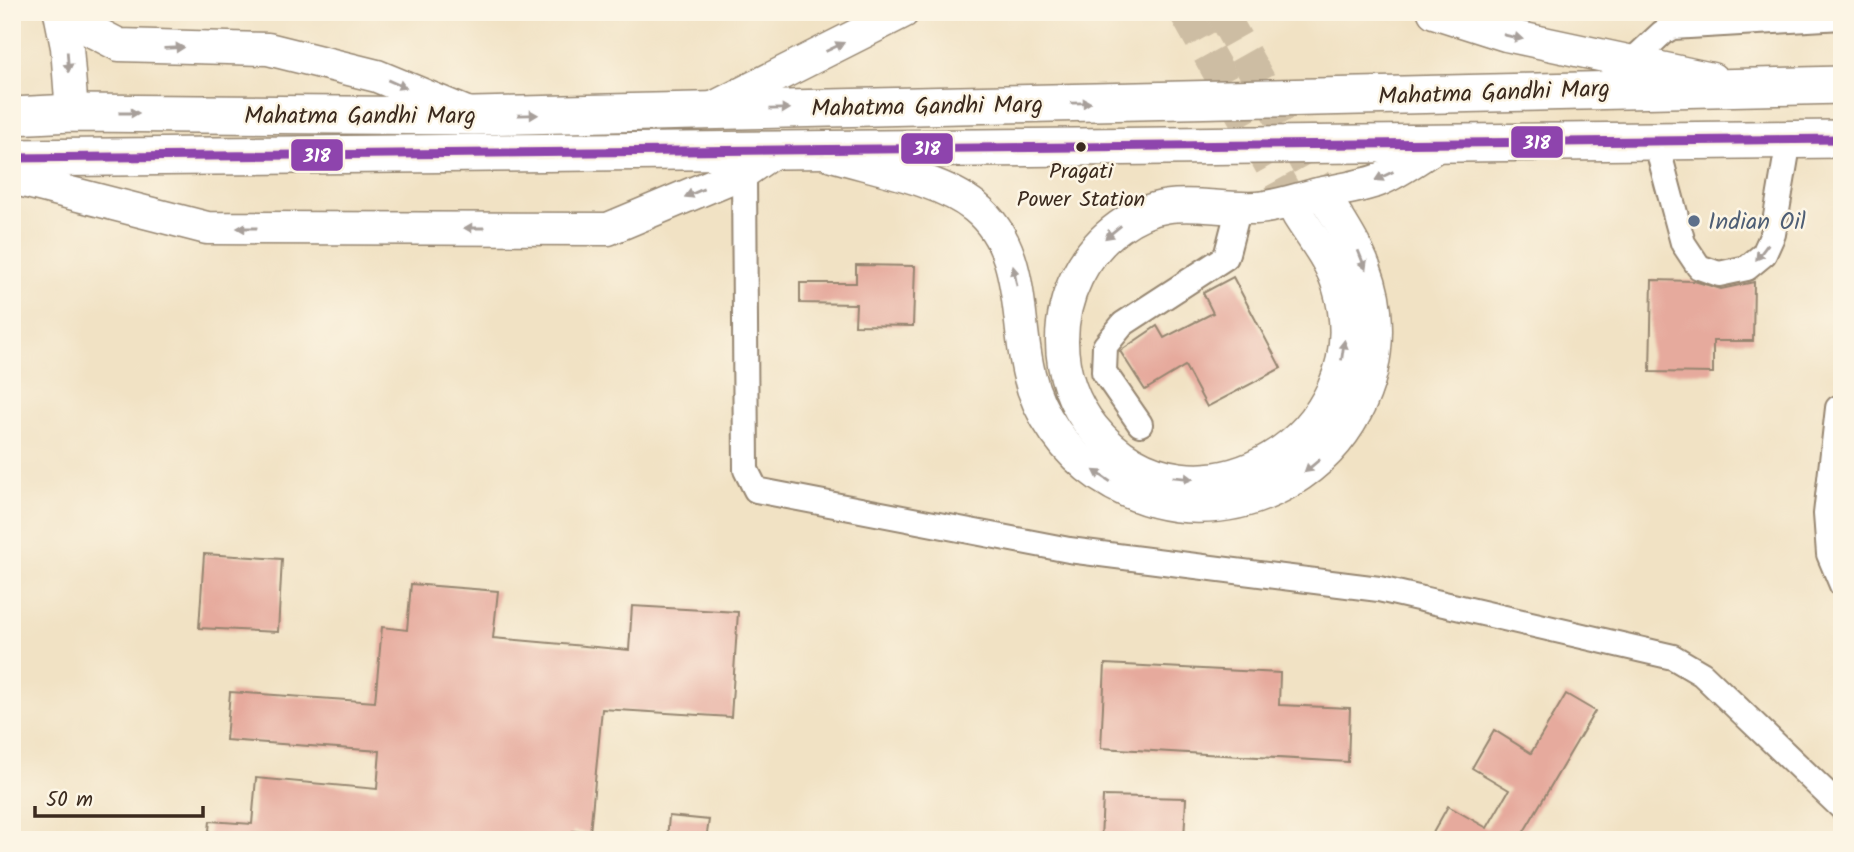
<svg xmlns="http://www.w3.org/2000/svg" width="1854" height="852" font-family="Kalam,sans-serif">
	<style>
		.building { fill: #e6aa9d }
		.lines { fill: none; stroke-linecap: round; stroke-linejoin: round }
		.major-tunnel { stroke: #cdbda3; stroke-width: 32; stroke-dasharray: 32 16; stroke-linecap: butt }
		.minor-casing { stroke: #968671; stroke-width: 28 }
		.major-casing { stroke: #968671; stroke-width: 35 }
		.highway-casing { stroke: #968671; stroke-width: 40 }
		.minor { stroke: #fff; stroke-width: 24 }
		.major { stroke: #fff; stroke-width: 32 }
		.highway { stroke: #fff; stroke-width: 37 }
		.bus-1-casing { stroke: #fcf5e5; stroke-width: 14 }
		.bus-1 { stroke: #8e44ad; stroke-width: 9 }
		.oneway { fill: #a79f9a }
		.bus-dot { fill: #3b2a1e; stroke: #fcf5e5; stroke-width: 2.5 }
		.service-dot { fill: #5c6f8a; stroke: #fcf5e5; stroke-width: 2.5 }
		.labels { text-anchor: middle; stroke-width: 5; stroke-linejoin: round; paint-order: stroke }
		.bus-label { font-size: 22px; fill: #3b2a1e; stroke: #fcf5e5 }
		.street-label { font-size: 24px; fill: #3b2a1e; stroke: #fcf5e5 }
		.service-label { font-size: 24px; fill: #4e5e75; stroke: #fcf5e5; text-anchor: start }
		.line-badge { stroke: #fcf5e5; stroke-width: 2.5 }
		.badge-label { font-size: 19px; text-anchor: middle; font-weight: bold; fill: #fff }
	</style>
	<rect width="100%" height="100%" fill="#fcf5e5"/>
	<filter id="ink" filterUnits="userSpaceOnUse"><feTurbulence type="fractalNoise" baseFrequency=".0143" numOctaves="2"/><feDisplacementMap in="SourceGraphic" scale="14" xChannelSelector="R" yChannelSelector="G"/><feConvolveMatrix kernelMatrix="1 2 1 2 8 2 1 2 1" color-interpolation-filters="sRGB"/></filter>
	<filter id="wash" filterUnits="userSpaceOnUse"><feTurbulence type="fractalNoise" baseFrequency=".00686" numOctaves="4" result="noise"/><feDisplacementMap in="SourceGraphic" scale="28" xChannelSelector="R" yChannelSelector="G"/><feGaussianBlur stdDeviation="1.57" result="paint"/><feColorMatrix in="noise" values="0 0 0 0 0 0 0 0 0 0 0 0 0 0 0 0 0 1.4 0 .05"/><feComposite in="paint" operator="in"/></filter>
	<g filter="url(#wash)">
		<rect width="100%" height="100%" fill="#f1e2c4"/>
		<g id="blocks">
			<!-- building -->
			<g class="building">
				<path d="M856,265L915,266L913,326L855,325L856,304L800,303V283H856Z"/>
				<path d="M1233,277L1281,368L1207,407L1185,366L1145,390L1120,351L1157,326L1164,338L1213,313L1203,293Z"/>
				<path d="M1652,280L1694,281L1721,289L1754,282L1753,341H1713V373L1650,372Z"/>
				<path d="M204,554L282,559L278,632L199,628Z"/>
				<path d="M411,584L498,591L493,638L629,650L632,606L738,612L731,717L602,709L590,833L573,831L572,840H208L210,821L252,824L256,778L377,789L380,751L226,740L230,692L375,702L382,627L407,630Z"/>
				<path d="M1105,664L1280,673L1279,705L1350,708L1348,762L1101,748Z"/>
				<path d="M1566,694L1595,711L1519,840H1429L1448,806L1487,828L1509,790L1472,768L1494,730L1531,753Z"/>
				<path d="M1103,796L1186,798L1184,840H1101Z"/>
				<path d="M669,816L709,820L706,840H667Z"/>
			</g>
		</g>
	</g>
	<g filter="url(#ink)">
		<use href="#blocks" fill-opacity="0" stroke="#968671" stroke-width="2"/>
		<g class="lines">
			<!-- major-tunnel -->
			<g class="major-tunnel">
				<path d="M1185,12L1298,215"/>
				<path d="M1221,12L1327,201"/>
			</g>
			<!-- minor casing -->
			<g class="minor-casing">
				<g id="minor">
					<path d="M1631,62L1662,33L1672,27L1842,17"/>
					<path d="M1656,142L1683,243L1699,267L1719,274L1747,268L1764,254L1773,234L1789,140"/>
					<path d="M744,172L746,470L756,490L1069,550L1379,589L1673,657L1702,674L1842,808"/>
					<path d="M1838,408L1826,514L1829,554L1842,585"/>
					<path d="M1140,424L1104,372L1105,346L1123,324L1226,257L1239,207"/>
				</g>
			</g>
			<!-- major casing -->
			<g class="major-casing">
				<g id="major">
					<path d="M60,12L67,47L72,113"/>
					<path d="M68,12L92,31L119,45L268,49L377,76L469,114"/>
					<path d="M1434,12L1506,35L1712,79"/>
					<path d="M709,110L903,12"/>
					<path d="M832,155C875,168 940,179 975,207C1026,248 1015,317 1029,374C1038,414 1066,453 1100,476C1225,560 1390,461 1375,311C1371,269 1350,236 1327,201"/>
					<path d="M12,178L207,228L608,229L744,172L776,150"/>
					<path d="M1298,215C1313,239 1331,260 1339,288C1383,434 1193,551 1093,428C1073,404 1062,372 1062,341C1062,296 1083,253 1119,227C1167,192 1203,210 1256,208C1276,207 1298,199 1318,194C1337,190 1360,187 1379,180C1401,171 1423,154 1443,142"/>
				</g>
			</g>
			<!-- highway casing -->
			<g class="highway-casing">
				<g id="highway">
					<path d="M12,116L72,113L474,116L1842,85"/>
					<path d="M12,158L1842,139"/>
				</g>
			</g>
			<!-- minor -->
			<use href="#minor" class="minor"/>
			<!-- major -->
			<use href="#major" class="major"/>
			<!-- highway -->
			<use href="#highway" class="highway"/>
			<!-- bus-1 casing -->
			<g class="bus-1-casing">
				<path id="bus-1" d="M12,158L1842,139"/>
			</g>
			<!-- bus-1 -->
			<use href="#bus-1" class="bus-1"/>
		</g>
		<!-- one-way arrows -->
		<defs><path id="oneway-solid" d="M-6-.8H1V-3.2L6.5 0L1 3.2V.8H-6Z" transform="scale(1.75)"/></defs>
		<g class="oneway">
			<use href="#oneway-solid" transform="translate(1513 37) rotate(13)"/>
			<use href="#oneway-solid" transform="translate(835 47) rotate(-26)"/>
			<use href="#oneway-solid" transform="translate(174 48) rotate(-2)"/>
			<use href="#oneway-solid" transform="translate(68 62) rotate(86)"/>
			<use href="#oneway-solid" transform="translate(397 84) rotate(23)"/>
			<use href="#oneway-solid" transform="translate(1081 103) rotate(-1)"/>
			<use href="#oneway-solid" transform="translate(780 109) rotate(-1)"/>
			<use href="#oneway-solid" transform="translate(129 113)"/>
			<use href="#oneway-solid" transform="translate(528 115) rotate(-1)"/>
			<use href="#oneway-solid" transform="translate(1384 176) rotate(154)"/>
			<use href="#oneway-solid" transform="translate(694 193) rotate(157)"/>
			<use href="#oneway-solid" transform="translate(247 228) rotate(-180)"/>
			<use href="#oneway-solid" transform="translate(474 228) rotate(-180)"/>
			<use href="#oneway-solid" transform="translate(1113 232) rotate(141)"/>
			<use href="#oneway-solid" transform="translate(1762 252) rotate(127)"/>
			<use href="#oneway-solid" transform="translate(1362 260) rotate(68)"/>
			<use href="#oneway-solid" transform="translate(1015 276) rotate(-101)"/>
			<use href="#oneway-solid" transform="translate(1343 350) rotate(-82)"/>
			<use href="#oneway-solid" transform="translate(1312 466) rotate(140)"/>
			<use href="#oneway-solid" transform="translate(1102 476) rotate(-146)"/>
			<use href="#oneway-solid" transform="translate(1183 478) rotate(6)"/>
		</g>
	</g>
	<!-- markers -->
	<circle class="bus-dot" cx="1081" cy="147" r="6"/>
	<circle class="service-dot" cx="1694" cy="221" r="7"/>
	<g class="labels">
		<!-- bus labels -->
		<g class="bus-label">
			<text x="1081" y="178">Pragati<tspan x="1081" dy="28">Power Station</tspan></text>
		</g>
		<!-- street labels -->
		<g class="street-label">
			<text transform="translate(1494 92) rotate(-2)" y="8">Mahatma Gandhi Marg</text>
			<text transform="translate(927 106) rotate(-1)" y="8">Mahatma Gandhi Marg</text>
			<text x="360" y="123">Mahatma Gandhi Marg</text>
		</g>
		<!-- service labels -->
		<g class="service-label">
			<text x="1708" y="229">Indian Oil</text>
		</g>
	</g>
	<g class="line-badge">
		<rect x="1510" y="125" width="54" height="34" rx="7" fill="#8e44ad"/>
		<rect x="900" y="132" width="54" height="33" rx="7" fill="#8e44ad"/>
		<rect x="290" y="138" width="54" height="34" rx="7" fill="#8e44ad"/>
	</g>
	<g class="badge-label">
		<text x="1537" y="149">318</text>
		<text x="927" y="155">318</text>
		<text x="317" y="162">318</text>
	</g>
	<!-- margin -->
	<rect width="1854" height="852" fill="none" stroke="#fcf5e5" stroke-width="42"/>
	<!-- scale -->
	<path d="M35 806v10h168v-10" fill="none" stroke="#3b2a1e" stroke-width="3.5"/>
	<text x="46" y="806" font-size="21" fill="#3b2a1e" stroke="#fcf5e5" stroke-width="5" paint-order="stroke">50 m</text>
</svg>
